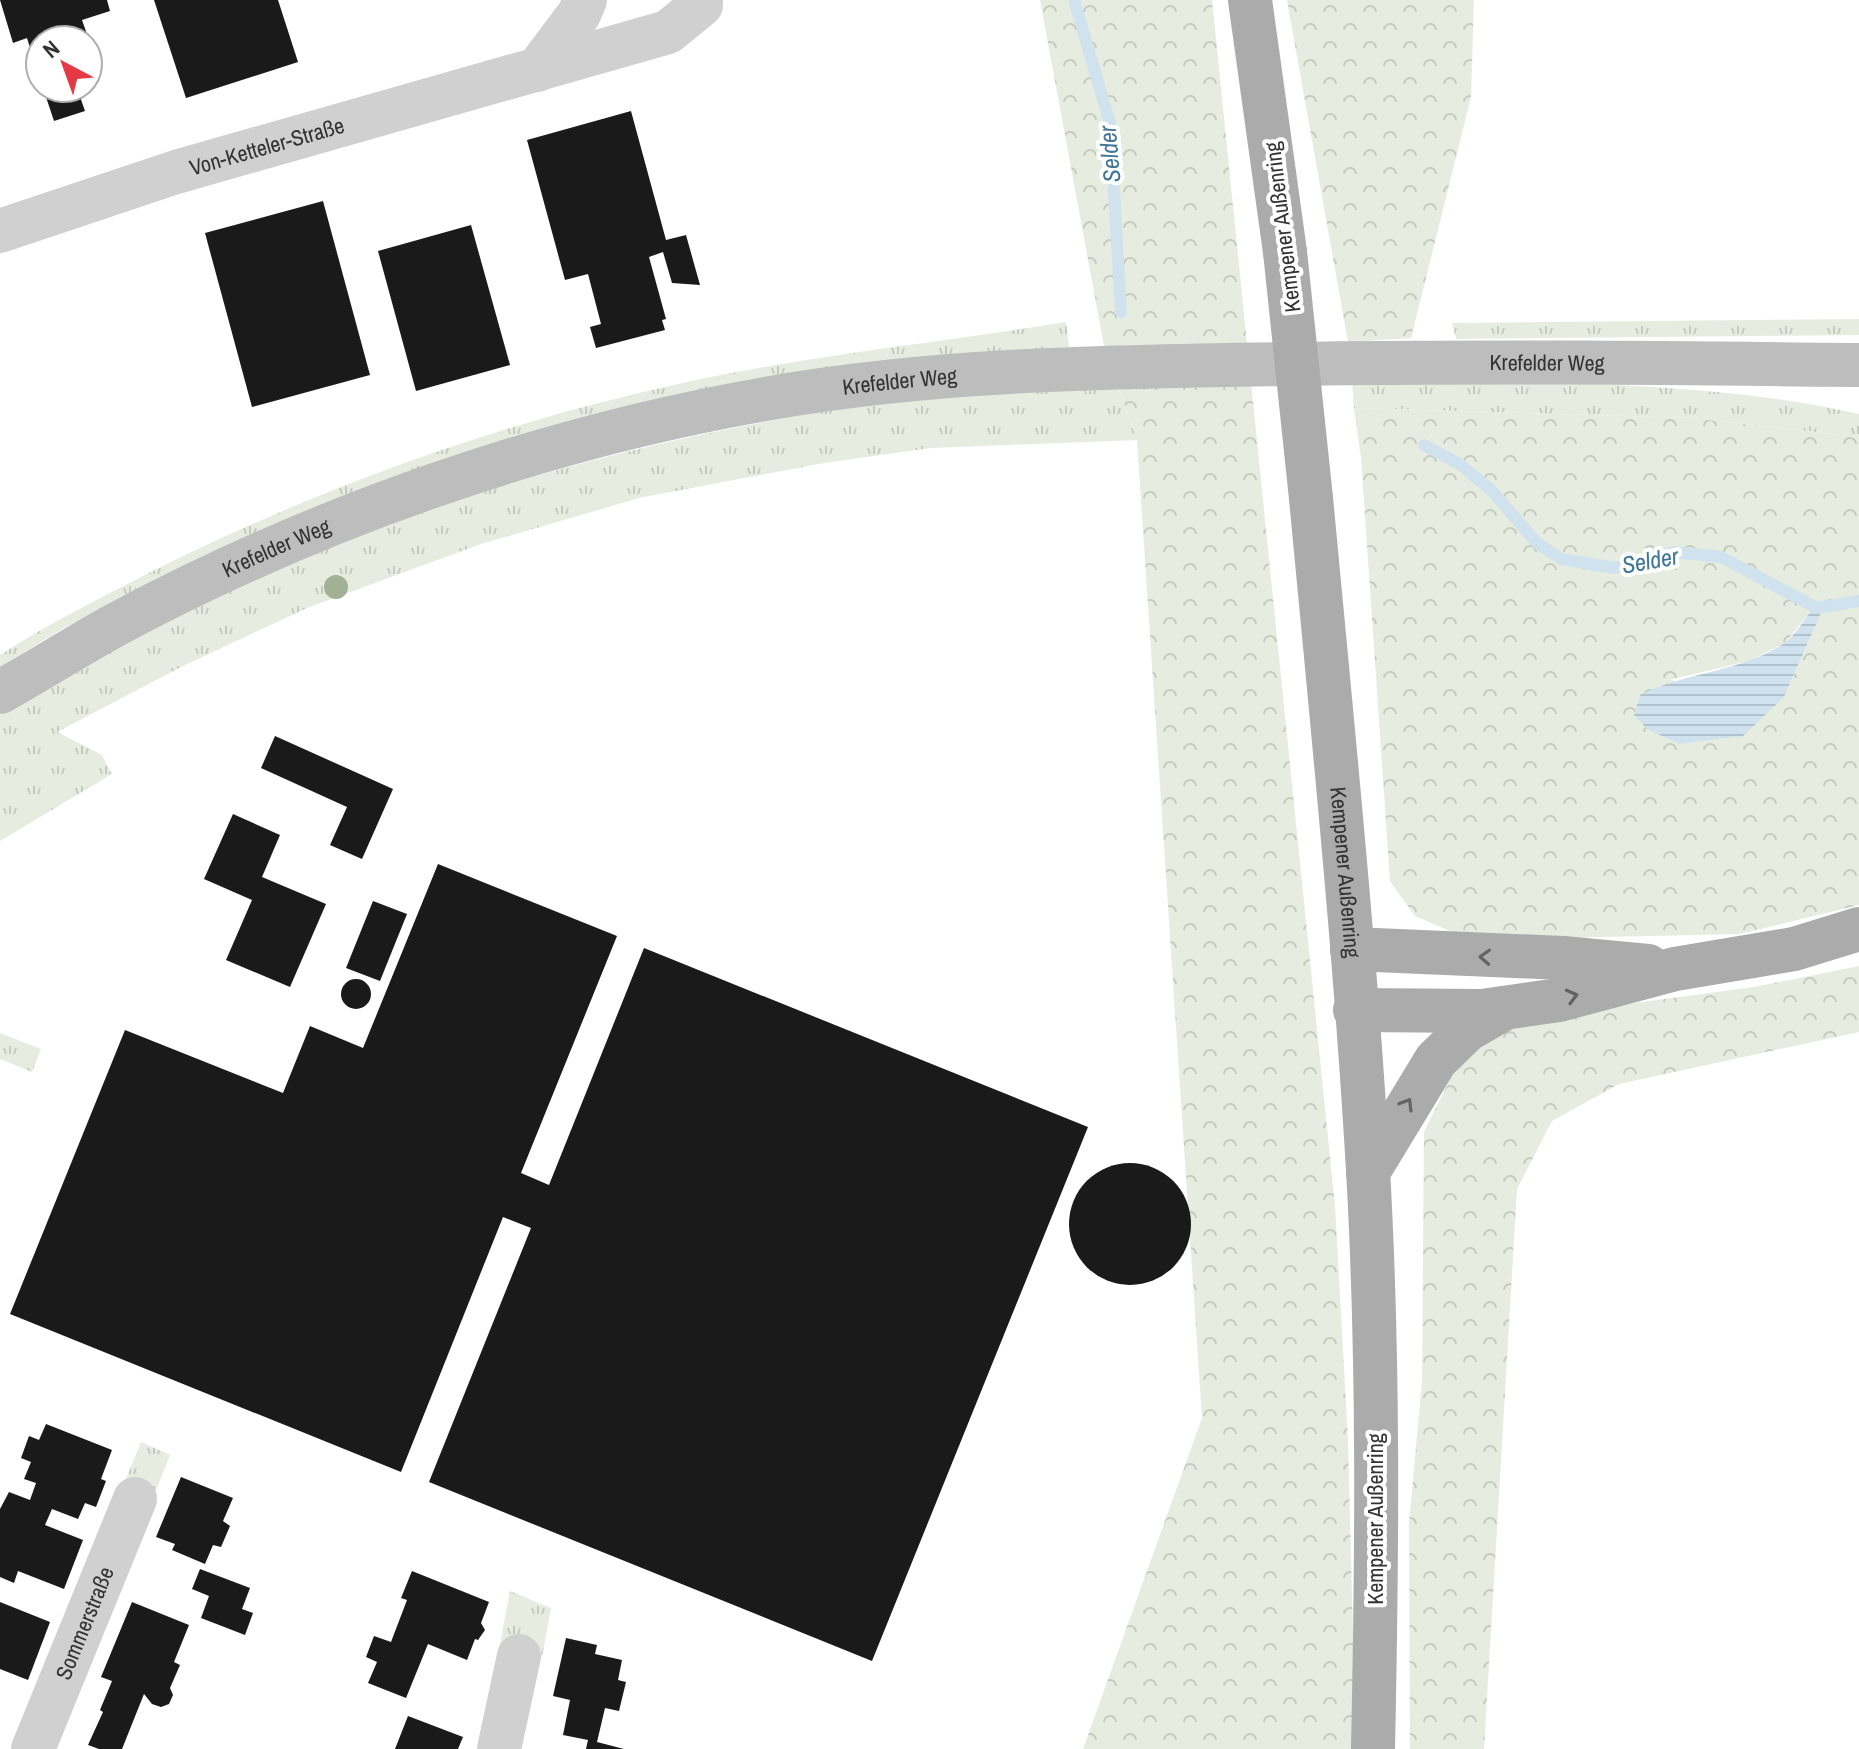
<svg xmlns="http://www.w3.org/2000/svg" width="1859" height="1749" font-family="'Archivo Narrow',sans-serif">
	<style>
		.grass { fill: url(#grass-tufts) }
		.forest { fill: url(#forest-crowns) }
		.water { fill: url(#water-rules) }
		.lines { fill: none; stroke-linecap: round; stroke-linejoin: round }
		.stream { stroke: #cfe2ee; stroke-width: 12 }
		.building { fill: #1a1a1a }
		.street { stroke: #d0d0d0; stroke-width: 44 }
		.secondary { stroke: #bdbdbd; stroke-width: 44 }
		.primary { stroke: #ababab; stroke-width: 44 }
		.primary-bridge { stroke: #ababab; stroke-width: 44 }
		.tree { fill: #a2b095 }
		.oneway { stroke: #636363 }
		.labels { text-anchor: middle; stroke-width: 8; stroke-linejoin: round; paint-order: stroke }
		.street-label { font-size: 22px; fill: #333; stroke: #fff }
		.water-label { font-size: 24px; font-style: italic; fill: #3f7597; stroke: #fff }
	</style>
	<defs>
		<pattern id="grass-tufts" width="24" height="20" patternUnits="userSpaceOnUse" patternTransform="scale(2)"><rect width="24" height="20" fill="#e6ecdf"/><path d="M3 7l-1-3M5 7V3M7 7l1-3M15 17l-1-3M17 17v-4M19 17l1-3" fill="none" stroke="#c6cbc0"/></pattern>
		<pattern id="forest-crowns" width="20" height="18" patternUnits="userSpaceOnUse" patternTransform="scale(2)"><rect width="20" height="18" fill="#e6ecdf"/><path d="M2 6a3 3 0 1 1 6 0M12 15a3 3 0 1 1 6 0" fill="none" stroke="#c6cbc0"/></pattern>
		<pattern id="water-rules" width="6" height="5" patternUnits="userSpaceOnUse" patternTransform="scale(2)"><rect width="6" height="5" fill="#cfe2ee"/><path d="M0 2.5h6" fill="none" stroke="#b2c2cd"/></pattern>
	</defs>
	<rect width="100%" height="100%" fill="#fff"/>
	<!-- grass -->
	<g class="grass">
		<path d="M1859,319V335L1456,339L1452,323Z"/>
		<path d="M1066,322L1069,347L876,361L221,551L62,629L0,667V655C48,624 98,599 149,573C318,488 498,423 683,383C809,355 939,343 1066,322Z"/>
		<path d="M1352,381C1521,384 1694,377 1859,414V437L1691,418L1354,408Z"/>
		<path d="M1117,384L1137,440L930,448L824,463L639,498L481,544L307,608L183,666L57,732L102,755L112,774L0,841V715C259,547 561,451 864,405C947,392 1033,391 1117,384Z"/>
		<path d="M1423,439L1464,463L1496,490L1614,565L1674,548L1729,554L1815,604L1859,597V606L1821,613L1811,611L1726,561L1675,556L1616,572L1560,562L1533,546L1489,495L1420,448Z"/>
		<path d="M0,1033L41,1049L32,1072L0,1059Z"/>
		<path d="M141,1442L170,1455L153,1498L123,1486Z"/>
		<path d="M510,1591L551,1608L542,1657L499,1649Z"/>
	</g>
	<!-- forest -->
	<g class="forest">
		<path d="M1040,0H1212L1335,1206L1348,1440L1356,1749H1083L1202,1418L1137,440L1104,346Z"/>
		<path d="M1287,0H1474L1471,97L1411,338L1348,342Z"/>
		<path d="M1354,408L1691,418L1859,437V597L1815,604L1729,554L1674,548L1614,565L1564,556L1539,540L1496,491L1464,463L1423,439L1420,448L1459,469L1489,495L1533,546L1560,562L1616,572L1675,556L1726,561L1811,611L1785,643L1749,661L1669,680L1784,697L1821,613L1859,606V905L1740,934L1471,940L1415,916L1390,881L1361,458Z"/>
		<path d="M1859,966V1032L1619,1084L1552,1121L1517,1189L1484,1749H1410L1409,1523L1422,1382L1424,1132L1458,1063L1522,1018L1754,987Z"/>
	</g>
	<!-- water -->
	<path class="water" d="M1811,611L1821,613L1784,697L1743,736L1679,744L1647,729L1634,715L1640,695C1685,672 1740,672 1783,644C1794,637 1803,621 1811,611Z"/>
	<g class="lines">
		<!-- stream -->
		<g class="stream">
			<path d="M1074,0L1110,123L1121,312"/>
			<path d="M1424,445L1461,465L1491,490L1537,543L1561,559L1615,568L1674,552L1721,557L1817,608L1859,601"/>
		</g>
	</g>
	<!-- building -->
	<g class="building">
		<path d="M0,0H107L110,11L82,20L89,40H40L39,77L27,38L13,43Z"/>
		<path d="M154,0H278L298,62L186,98Z"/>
		<path d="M88,40L100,76L88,80Z"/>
		<path d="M43,88H77L85,111L54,121Z"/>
		<path d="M631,111L666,240L686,235L700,285L672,283L663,252L649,257L666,319L662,320L665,330L596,348L590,327L601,324L588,274L565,280L527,140Z"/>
		<path d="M323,201L370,375L252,407L205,233Z"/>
		<path d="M471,225L510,365L416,391L378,251Z"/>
		<path d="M275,736L393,789L362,859L330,845L347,807L261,768Z"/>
		<path d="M233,814L280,835L262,877L326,904L290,987L226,960L252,900L204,879Z"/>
		<path d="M438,864L617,936L521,1173L549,1185L644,948L1088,1127L872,1661L429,1482L531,1228L503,1217L401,1472L10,1314L125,1030L283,1093L310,1026L363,1048Z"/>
		<path d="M373,901L407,914L380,981L346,968Z"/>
		<circle cx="356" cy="994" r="15"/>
		<circle cx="1130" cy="1224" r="61"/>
		<path d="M46,1424L112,1450L101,1479L106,1481L96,1507L85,1503L78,1519L52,1509L45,1525L83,1540L64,1589L18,1571L14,1583L0,1577V1509L9,1492L30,1500L36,1483L24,1479L31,1462L21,1458L29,1436L39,1440Z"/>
		<path d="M181,1477L233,1498L223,1521L230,1526L221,1547L213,1545L205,1564L172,1550L175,1544L156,1537Z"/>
		<path d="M200,1569L250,1588L242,1609L253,1613L245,1635L201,1618L209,1596L192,1589Z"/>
		<path d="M412,1571L489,1602L481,1623L485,1630L478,1640L475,1639L467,1660L428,1644L406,1698L368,1683L377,1662L366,1657L374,1636L391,1642L407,1600L401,1598Z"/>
		<path d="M0,1602L50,1622L28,1680L0,1669Z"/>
		<path d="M132,1602L189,1625L174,1662L180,1665L170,1688L173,1695L169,1704L161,1707L152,1704L144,1694L122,1749H99L88,1745L103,1712L100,1710L112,1681L101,1677Z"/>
		<path d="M566,1638L597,1645L595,1654L622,1660L618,1680L626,1682L619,1711L605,1708L597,1742L624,1749H586L588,1740L563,1735L570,1700L553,1696Z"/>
		<path d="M408,1716L463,1737L458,1749H395Z"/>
	</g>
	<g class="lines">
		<!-- street -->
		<g class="street">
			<path d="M537,70L579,14L585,0"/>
			<path id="s1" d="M0,231L176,172L668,32L701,5V0"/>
			<path id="s2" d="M33,1749L135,1499"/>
			<path d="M499,1749L519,1656"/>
		</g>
		<!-- secondary -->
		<path class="secondary" id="s3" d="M0,692C39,670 77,646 117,624C319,516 545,437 771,398C942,368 1116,367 1290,364C1480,361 1669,363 1859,365"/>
		<!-- primary -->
		<g class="primary">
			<path d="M1250,0L1285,252"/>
			<path id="s4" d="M1311,498C1332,722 1355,946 1368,1170C1379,1362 1377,1556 1373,1749"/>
			<path d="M1352,949L1563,958L1648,966"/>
			<path d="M1355,1010L1482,1011L1559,1000L1675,969L1794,949L1859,929"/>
			<path d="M1368,1172L1436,1060L1467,1030L1505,1008"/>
		</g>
		<!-- primary-bridge -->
		<path class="primary-bridge" d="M1285,252L1311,498"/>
	</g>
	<!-- trees -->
	<circle class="tree" cx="336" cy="587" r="12"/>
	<!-- one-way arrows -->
	<defs><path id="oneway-chevron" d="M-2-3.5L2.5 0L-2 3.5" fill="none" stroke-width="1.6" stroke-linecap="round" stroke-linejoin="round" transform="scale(2)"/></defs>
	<g class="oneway">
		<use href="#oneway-chevron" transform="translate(1485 957) rotate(-177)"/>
		<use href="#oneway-chevron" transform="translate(1572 996) rotate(-15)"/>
		<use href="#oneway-chevron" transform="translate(1407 1104) rotate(-59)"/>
	</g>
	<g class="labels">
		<!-- street labels -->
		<g class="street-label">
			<text dy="8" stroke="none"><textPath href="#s1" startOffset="280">Von-Ketteler-Straße</textPath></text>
			<text transform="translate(1282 227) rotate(-97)" y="8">Kempener Außenring</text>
			<text dy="8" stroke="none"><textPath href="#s3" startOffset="1608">Krefelder Weg</textPath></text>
			<text dy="8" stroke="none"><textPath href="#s3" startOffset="960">Krefelder Weg</textPath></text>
			<text dy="8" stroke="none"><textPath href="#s3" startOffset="312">Krefelder Weg</textPath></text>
			<text dy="8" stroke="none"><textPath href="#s4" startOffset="376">Kempener Außenring</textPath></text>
			<text transform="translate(1375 1519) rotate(-90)" y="8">Kempener Außenring</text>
			<text dy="8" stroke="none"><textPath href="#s2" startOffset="136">Sommerstraße</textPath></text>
		</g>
		<!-- water labels -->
		<g class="water-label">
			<text transform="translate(1110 154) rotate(-95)" y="8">Selder</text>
			<text transform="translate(1650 561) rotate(-10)" y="8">Selder</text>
		</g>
	</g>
	<!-- north arrow -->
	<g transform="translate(64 64) rotate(319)"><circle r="38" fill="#ffffff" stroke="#adadad" stroke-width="2"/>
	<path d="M0-6L14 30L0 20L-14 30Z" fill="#e63946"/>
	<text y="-12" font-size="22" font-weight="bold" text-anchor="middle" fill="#333333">N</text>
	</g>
</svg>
